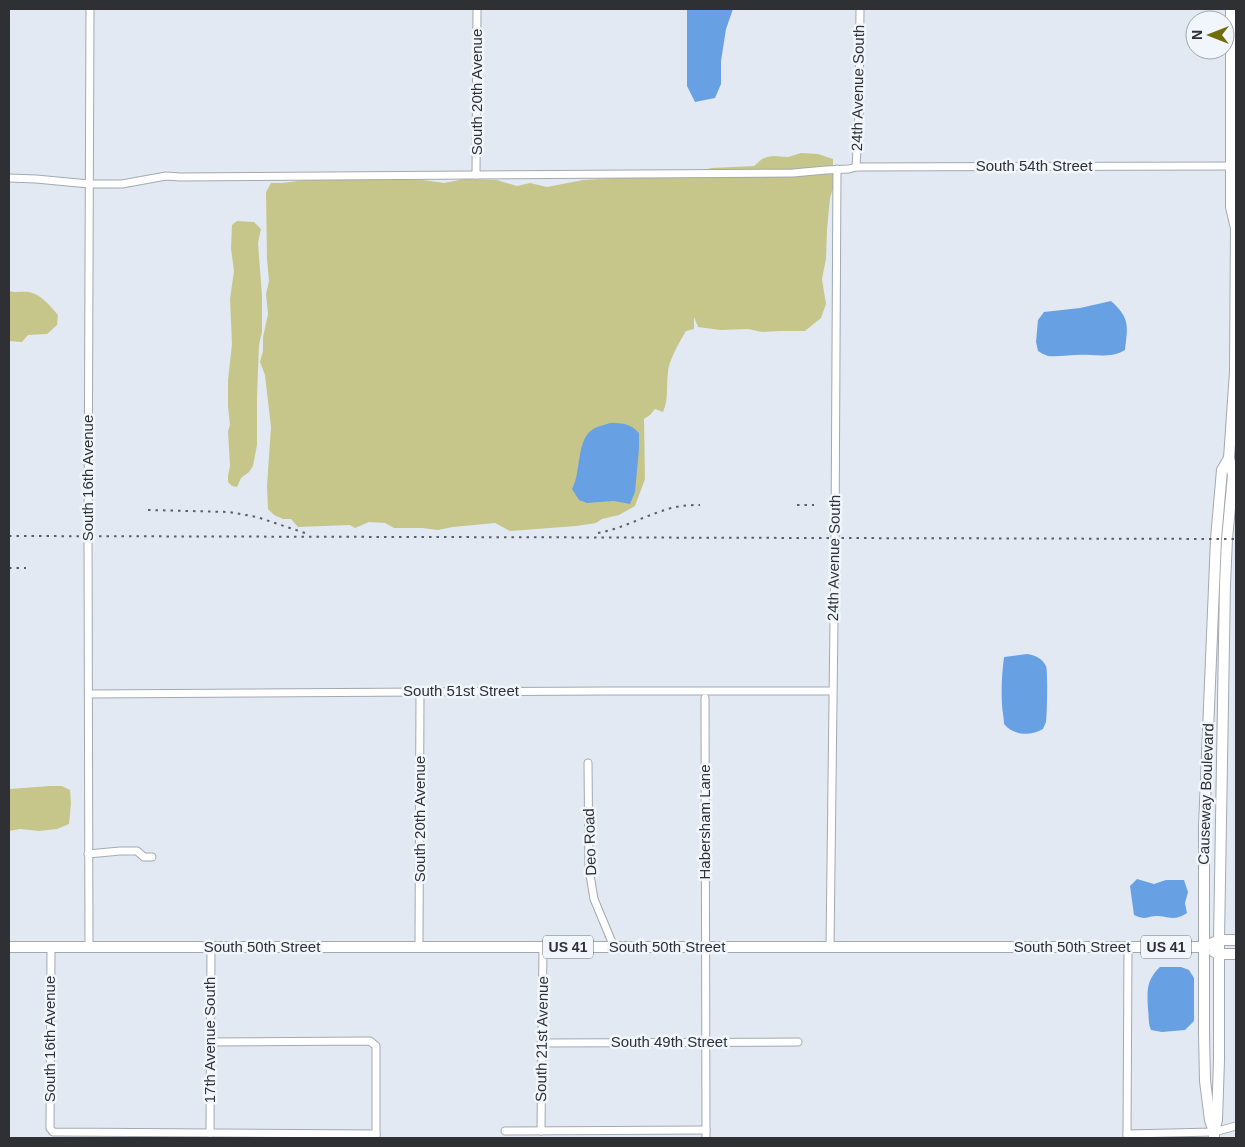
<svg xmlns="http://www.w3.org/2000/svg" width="1245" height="1147" font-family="Helvetica,sans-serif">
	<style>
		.green { fill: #c6c68b }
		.water { fill: #68a0e4 }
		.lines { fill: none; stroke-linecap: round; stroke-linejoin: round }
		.minor-casing { stroke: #a2a9b1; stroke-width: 9 }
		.secondary-casing { stroke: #a2a9b1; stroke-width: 12 }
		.primary-casing { stroke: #a2a9b1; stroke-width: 12 }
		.minor { stroke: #fff; stroke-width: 7 }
		.secondary { stroke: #fff; stroke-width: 10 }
		.primary { stroke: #fff; stroke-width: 10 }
		.rail { stroke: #5b5e64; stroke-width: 2; stroke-dasharray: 2.5 5; stroke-linecap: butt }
		.labels { text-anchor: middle; stroke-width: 5; stroke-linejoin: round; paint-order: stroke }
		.shield { fill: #f1f6fd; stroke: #686b70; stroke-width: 1 }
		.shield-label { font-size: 14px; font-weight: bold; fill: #2e3034 }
		.street-label { font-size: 15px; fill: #2e3034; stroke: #f1f6fd }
	</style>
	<rect width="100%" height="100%" fill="#e2e9f2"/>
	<!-- green -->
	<g class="green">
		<path d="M801,153L818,154L833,159V188L830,198L827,230L826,259L822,279L826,304L821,318L805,331H780L762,332L748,329L720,330L698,327L694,317V329L686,331C680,341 669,360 668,372C666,386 669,399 663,412L655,409L650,415L644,419L645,479L635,506L619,515L602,519L596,523L576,526L510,531L495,523L453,527L438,530L422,528H394L385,523L369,522L355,528L350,525L298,527L291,519H283L274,515L268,509L267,486L271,427L266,384L265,375L260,362L263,351V337L268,314L266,294L269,281L267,259L266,192L271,183H282L313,179H370L423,180L444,183L465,179L497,180L517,186L530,183L547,187L583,180L682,174L712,168L754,166L762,159L767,157L773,156L788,157Z"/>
		<path d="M237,221L254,222L261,229L258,243L262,296V332L259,345L257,396V445L253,466L249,472L241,478L237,487L232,486L228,482V476L230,466L228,431L230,425L228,406V380L232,344L230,299L234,271L231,249L232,225Z"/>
		<path d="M9,291C16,293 22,291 29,292C42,295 50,306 58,315L57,325L47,334L28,335L22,342L9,341Z"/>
		<path d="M50,786H62L70,790L71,803L69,824L57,829L39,831L20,829L9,831V789Z"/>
	</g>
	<!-- water -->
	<g class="water">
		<path d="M687,9H733L726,29L721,61V84L715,98L695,102L687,86Z"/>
		<path d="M1111,301C1130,318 1128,326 1125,350C1111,359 1092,354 1076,355C1067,355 1058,357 1048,356C1045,355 1041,353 1038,351L1036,342L1038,320L1044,312L1080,308Z"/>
		<path d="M610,423C622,423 630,423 639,433V449L635,492L630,504L614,501L587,503L579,500L572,489C582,472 575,438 595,428C599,426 605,425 610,423Z"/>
		<path d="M1027,654C1035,655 1042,658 1046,666C1048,671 1047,715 1046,722C1045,724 1044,727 1043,729C1031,736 1014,736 1004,724C1004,717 1002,711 1002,704C1001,688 1002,673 1004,657Z"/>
		<path d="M1137,879L1154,884L1166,880H1184L1188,892L1185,903L1187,913C1175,921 1171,917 1158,916C1146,916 1147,921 1134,915L1130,886Z"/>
		<path d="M1160,967H1181L1189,970L1194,978V1021L1185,1030L1162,1032L1151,1030C1148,1023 1149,1017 1148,1009C1147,992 1146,980 1160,967Z"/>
	</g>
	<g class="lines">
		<!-- minor casing -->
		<g class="minor-casing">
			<g id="minor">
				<path d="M856,167L859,115L860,9"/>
				<path d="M476,175L477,9"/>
				<path d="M9,178L36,179L89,184H122L166,176L180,177L793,173L826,170L849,169L856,167L1230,166"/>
				<path d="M89,694L609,691H832"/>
				<path d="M705,698L706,1138"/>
				<path d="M588,763L589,869L594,899L614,947"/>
				<path d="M88,854L120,851H137L144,857H152"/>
				<path d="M51,947L50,1128L53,1132L376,1134"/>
				<path d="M89,947L88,532L90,9"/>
				<path d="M419,947L420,691"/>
				<path d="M830,947L835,538L837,169"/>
				<path d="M210,1042L370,1041L376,1046V1138"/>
				<path d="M541,1043L798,1042"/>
				<path d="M505,1131L706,1130"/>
				<path d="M541,1131L543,947"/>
				<path d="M210,1133L211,947"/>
				<path d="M1127,1134L1214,1132L1236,1126"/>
				<path d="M1127,1138L1128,947"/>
			</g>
		</g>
		<!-- secondary casing -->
		<g class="secondary-casing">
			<g id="secondary">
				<path d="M1231,9V207L1236,228"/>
				<path d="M1219,940L1225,584L1227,539L1233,475L1229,458L1235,372L1236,228"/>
				<path d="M1204,947V827L1216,539L1222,470L1229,458"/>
			</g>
		</g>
		<!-- primary casing -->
		<g class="primary-casing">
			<g id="primary">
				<path d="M9,947H1204L1219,940H1236"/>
				<path d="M1204,947V1034L1205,1081L1210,1120L1214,1132V1138"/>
				<path d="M1214,952L1219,954H1236"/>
				<path d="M1214,1131L1217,1120L1219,1060V940"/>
			</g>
		</g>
		<!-- minor -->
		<use href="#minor" class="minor"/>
		<!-- secondary -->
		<use href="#secondary" class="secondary"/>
		<!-- primary -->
		<use href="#primary" class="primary"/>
		<!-- rail -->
		<g class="rail">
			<path d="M797,505H814"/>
			<path d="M148,510L229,512L257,517L305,533"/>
			<path d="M598,533C621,529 642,517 665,510C676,506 688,505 700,505"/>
			<path d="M9,536L1236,539"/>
			<path d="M9,568H26"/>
		</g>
	</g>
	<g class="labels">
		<!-- shield labels -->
		<g class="shield">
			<rect x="543" y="935.5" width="50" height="23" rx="4"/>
			<rect x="1141" y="935.5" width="50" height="23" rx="4"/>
		</g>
		<g class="shield-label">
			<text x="568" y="952">US 41</text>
			<text x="1166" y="952">US 41</text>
		</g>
		<!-- street labels -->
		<g class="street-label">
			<text transform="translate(858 88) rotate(-89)" y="5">24th Avenue South</text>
			<text transform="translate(477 92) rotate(-90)" y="5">South 20th Avenue</text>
			<text x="1034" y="171">South 54th Street</text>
			<text transform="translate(88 478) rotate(-90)" y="5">South 16th Avenue</text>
			<text transform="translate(834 558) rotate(-89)" y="5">24th Avenue South</text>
			<text x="461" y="696">South 51st Street</text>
			<text transform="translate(1206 794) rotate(-88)" y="5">Causeway Boulevard</text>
			<text transform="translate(420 819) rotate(-90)" y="5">South 20th Avenue</text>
			<text transform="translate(705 822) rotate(-90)" y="5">Habersham Lane</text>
			<text transform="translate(590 842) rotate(-92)" y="5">Deo Road</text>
			<text x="262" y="952">South 50th Street</text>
			<text x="667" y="952">South 50th Street</text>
			<text x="1072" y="952">South 50th Street</text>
			<text transform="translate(50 1039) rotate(-90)" y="5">South 16th Avenue</text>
			<text transform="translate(542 1039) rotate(-89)" y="5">South 21st Avenue</text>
			<text transform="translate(210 1040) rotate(-90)" y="5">17th Avenue South</text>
			<text x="669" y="1047">South 49th Street</text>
		</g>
	</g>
	<!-- border -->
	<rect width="1245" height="1147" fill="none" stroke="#2e3034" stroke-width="20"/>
	<!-- north arrow -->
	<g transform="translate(1210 35) rotate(270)"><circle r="24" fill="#f1f6fd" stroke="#a3a7ad"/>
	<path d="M0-4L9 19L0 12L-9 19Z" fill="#6f6d0c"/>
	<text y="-8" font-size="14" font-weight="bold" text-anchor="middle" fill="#2e3034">N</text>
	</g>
</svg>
